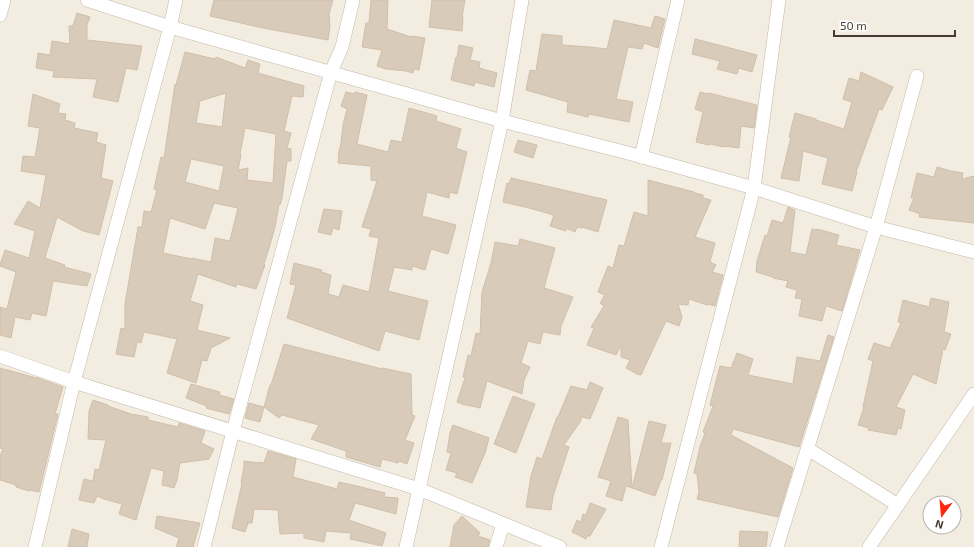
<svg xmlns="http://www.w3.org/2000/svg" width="974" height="547" font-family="'Exo 2',sans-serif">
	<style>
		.building { fill: #d9cbb9; stroke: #d1bfa8; fill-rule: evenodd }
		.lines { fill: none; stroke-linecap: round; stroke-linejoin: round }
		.minor-casing { stroke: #c2b7a6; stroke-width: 14 }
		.minor { stroke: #fff; stroke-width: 13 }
	</style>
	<rect width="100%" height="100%" fill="#f3ede1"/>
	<!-- building -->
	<g class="building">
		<path d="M214,0H333L329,14L330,27L328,40L263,28L210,16Z"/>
		<path d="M371,0H388L387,29L411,37L412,36L425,38L419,70L414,69L413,73L406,71L386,69L377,66L382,50L362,47L366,23H369Z"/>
		<path d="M432,0H465L462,17H463L462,31L429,27Z"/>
		<path d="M77,13L90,17L87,25V40L142,46L137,70L126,68L118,102L93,97L97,79L53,77L54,71L36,68L38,53L50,55L52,41L70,44L69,26H73Z"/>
		<path d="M655,16L665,19L658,48L644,43L642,49L628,47L616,99L633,102L629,122L589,114L588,117L567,112L568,102L526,90L530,70L536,71L542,34L562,36V45L590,47L607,49L614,20L651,28Z"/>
		<path d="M695,39L757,55L752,72L739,68L737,74L717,69L720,61L692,54Z"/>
		<path d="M459,45L473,48L470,60L480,62L479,68L497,73L494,87L475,82L474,86L451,80L456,57L457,58Z"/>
		<path d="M185,52L215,59L216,57L245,68L248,60L260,64L258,73L304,86L303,97L292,96L284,131L291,133L287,148L291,149V161H287L282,198L280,205L279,204L275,227L270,245L264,264L265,265L256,289L237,284L236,287L198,274L190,301L203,305L197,330L230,338L211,348L207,361L202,360L196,383L167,373L177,339L144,332L141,343L137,342L134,357L116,354L121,328L125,329V304L138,227H142L144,211L151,212L157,190L154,189L161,157L164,158L175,84L176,85ZM226,93L222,127L196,123L200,101ZM245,128L276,134L273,183L247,180L248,168L238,170L241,155L240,154ZM191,159L224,166L219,191L185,182ZM214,203L238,208L230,240V241L215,238L211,262L192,258V259L163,253L170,218L205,229Z"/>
		<path d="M861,72L893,87L882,110L879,109L856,172H857L852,191L822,184L828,158L803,151L799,181L781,178L791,137H789L795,113L816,119V120L844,129L852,102L843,99L849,78L859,81Z"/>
		<path d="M346,92L354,94L355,92L367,95L357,144L388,152L391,140L402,142L409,108L437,116L436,121L461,129L456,148L467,152L457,194L450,192L449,198L427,192L422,216L456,225L448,254L431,249L425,270L412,266V270L394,267L388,291L428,301L419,340L385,331L379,351L287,318L296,285L290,284L294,263L322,270L321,272L331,275L328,294L339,297L343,285L369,292L379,238L369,236L371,229L362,227L377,181L371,180V166L338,163L339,157L338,156L341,143L343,125L347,109L341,106Z"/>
		<path d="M700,92L708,94L709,93L757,105L754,128L741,126L739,148L724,146V147L710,144L709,145L696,142L703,112L695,109Z"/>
		<path d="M33,94L60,104L58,113L66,114L65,120L75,123L74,128L98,133L96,142L106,145L101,178L113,181L99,235L83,231L57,217L45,258L65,265L64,267L91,274L87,286L53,281L46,316L32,313L30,320L15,317L11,338L0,335V307L7,309L16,272L0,266V265L5,250L29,258L35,231L14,224L28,201L40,208L46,175L21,171L23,156L35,157L40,128L28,126Z"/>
		<path d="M518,140L537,145L533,158L514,152Z"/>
		<path d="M937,167L951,171L963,173L962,179L974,176V223L919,217L920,214L909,210L914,198H911L917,173L934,177Z"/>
		<path d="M511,178L607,200L598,232L582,227V228L577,227L575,232L566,228V231L550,226L554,215L529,208L503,202L507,183L509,184Z"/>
		<path d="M648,180L694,192V193L703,195V198L711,200L695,237L715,243L710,262L716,265L712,272L723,275L715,306L707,304V305L689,299L688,305L678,304L682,317L679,326L666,321L641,375L639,374V375L626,368L630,360L621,357V345L616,355L587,345L594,328L591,327L604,306L600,303L605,295L598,292L608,266L613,268L619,245L624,246L634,212L648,216Z"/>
		<path d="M788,207L795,210L790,252L806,255L812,229L817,230V229L839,235L836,245L860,250L842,311L826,306L822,321L799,316L802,299L795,298L797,290L786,287L788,281L773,278V277L756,272L757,261L765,235L767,236L772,220L783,223Z"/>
		<path d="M324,209L342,211L339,230L333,228L331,235L318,232Z"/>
		<path d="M520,239L555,248L544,288L573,297L561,326L560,335L543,332L540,344L528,341L521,363L530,367L524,380L522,394L487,381L480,408L462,404L457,402L465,378L463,377L468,355L471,356L476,333L480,334L482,292L491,263L495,242L518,246Z"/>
		<path d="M931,298L949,302L944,332L951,334L945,350L943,349L936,384L913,374L896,407L905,410L901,429L898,428L896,435L868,430L869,428L858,425L864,407H863L873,361L868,359L874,343L890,348L901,323L898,322L903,300L929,307Z"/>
		<path d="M828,335L834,337L799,447L733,429L731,435L793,468L778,517L697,499L699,492L697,474L694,473L700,447L705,433L703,432L713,406L710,405L720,366L731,368L737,353L753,359L748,375L793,384L797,357L820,361Z"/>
		<path d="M284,344L382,369V368L411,374L412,415L415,416L405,440L414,443L407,464L399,461L398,463L382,459L380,467L346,457V451L311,439L319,425L282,415L279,418L264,407L270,385H271Z"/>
		<path d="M0,368L33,377L38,378L63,387L55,414H58L39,492L29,490V491L16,487V485L0,480V456L3,449L0,448Z"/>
		<path d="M590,382L603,388L590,419L582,417L580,422L564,445L569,447L553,496L551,510L526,507L531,476L537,457L542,459L557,417H558L571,386L587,390Z"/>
		<path d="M191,384L220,392L219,395L234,399L229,414L206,408L207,406L186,398Z"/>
		<path d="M513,396L535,404L516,453L494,444Z"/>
		<path d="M93,400L108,405V406L131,414L148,417V420L178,427L179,423L205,431L201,443L214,449L209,459L180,463L177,480L174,488L162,485L164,471L151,468L136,520L119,514L122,504L104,499L97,496L94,503L79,500L84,479L93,481L95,469L99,470L106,440L88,439L89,411Z"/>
		<path d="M249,403L264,407L260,422L245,418Z"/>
		<path d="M618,417L628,420L632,488L626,486L622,501L606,496L611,481L598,477Z"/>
		<path d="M649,421L666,425L661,443H671L662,480H661L655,496L632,488Z"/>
		<path d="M453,425L489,438L485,453L472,483L455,477L457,473L446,470L451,453L447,452L450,433Z"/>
		<path d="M268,451L296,459L293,477L337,489L339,482L357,486L385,493L384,497L398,498L396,514L355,503L349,520L386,533L382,546L350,539L351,533L326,531L324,542L304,538V533L280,534L278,510L254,509L252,523H248L245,532L232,528L242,483H241L244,467V461L259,463V462L264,463Z"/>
		<path d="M590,503L606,509L590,536H587L586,539L572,532L577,520L581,522L583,514L586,515Z"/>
		<path d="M157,516L200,523L193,547H176L179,538L155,528Z"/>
		<path d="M462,516L480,533L478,536L490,540L488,547H450L454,525Z"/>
		<path d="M72,529L89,534L87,547H68Z"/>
		<path d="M740,531L768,532L766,547H739Z"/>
	</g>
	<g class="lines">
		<!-- minor casing -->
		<g class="minor-casing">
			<g id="minor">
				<path d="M176,0L170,27L502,121L628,153L754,188L876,227L974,252"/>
				<path d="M0,15L4,0"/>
				<path d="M641,157L678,0"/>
				<path d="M0,356L74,382L419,489L560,547"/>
				<path d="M808,449L898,505"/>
				<path d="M35,547L74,382L170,27L87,0"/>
				<path d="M204,547L233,431L331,72L342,47L353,0"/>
				<path d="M406,547L502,121L522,0"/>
				<path d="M496,547L503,524"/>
				<path d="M661,547L754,188L779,0"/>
				<path d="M777,547L876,227L917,76"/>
				<path d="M869,547L974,394"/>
			</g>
		</g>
		<!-- minor -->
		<use href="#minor" class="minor"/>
	</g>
	<!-- north arrow -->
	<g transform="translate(942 515) rotate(196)"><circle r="19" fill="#ffffff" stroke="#b5b1ad"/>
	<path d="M0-3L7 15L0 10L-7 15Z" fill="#ff260c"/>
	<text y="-6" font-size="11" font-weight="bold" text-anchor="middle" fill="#453c32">N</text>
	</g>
	<!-- scale -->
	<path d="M834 30v6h121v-6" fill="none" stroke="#453c32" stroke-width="2"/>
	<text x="840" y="30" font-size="12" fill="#453c32" stroke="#ffffff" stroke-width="3" paint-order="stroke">50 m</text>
</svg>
